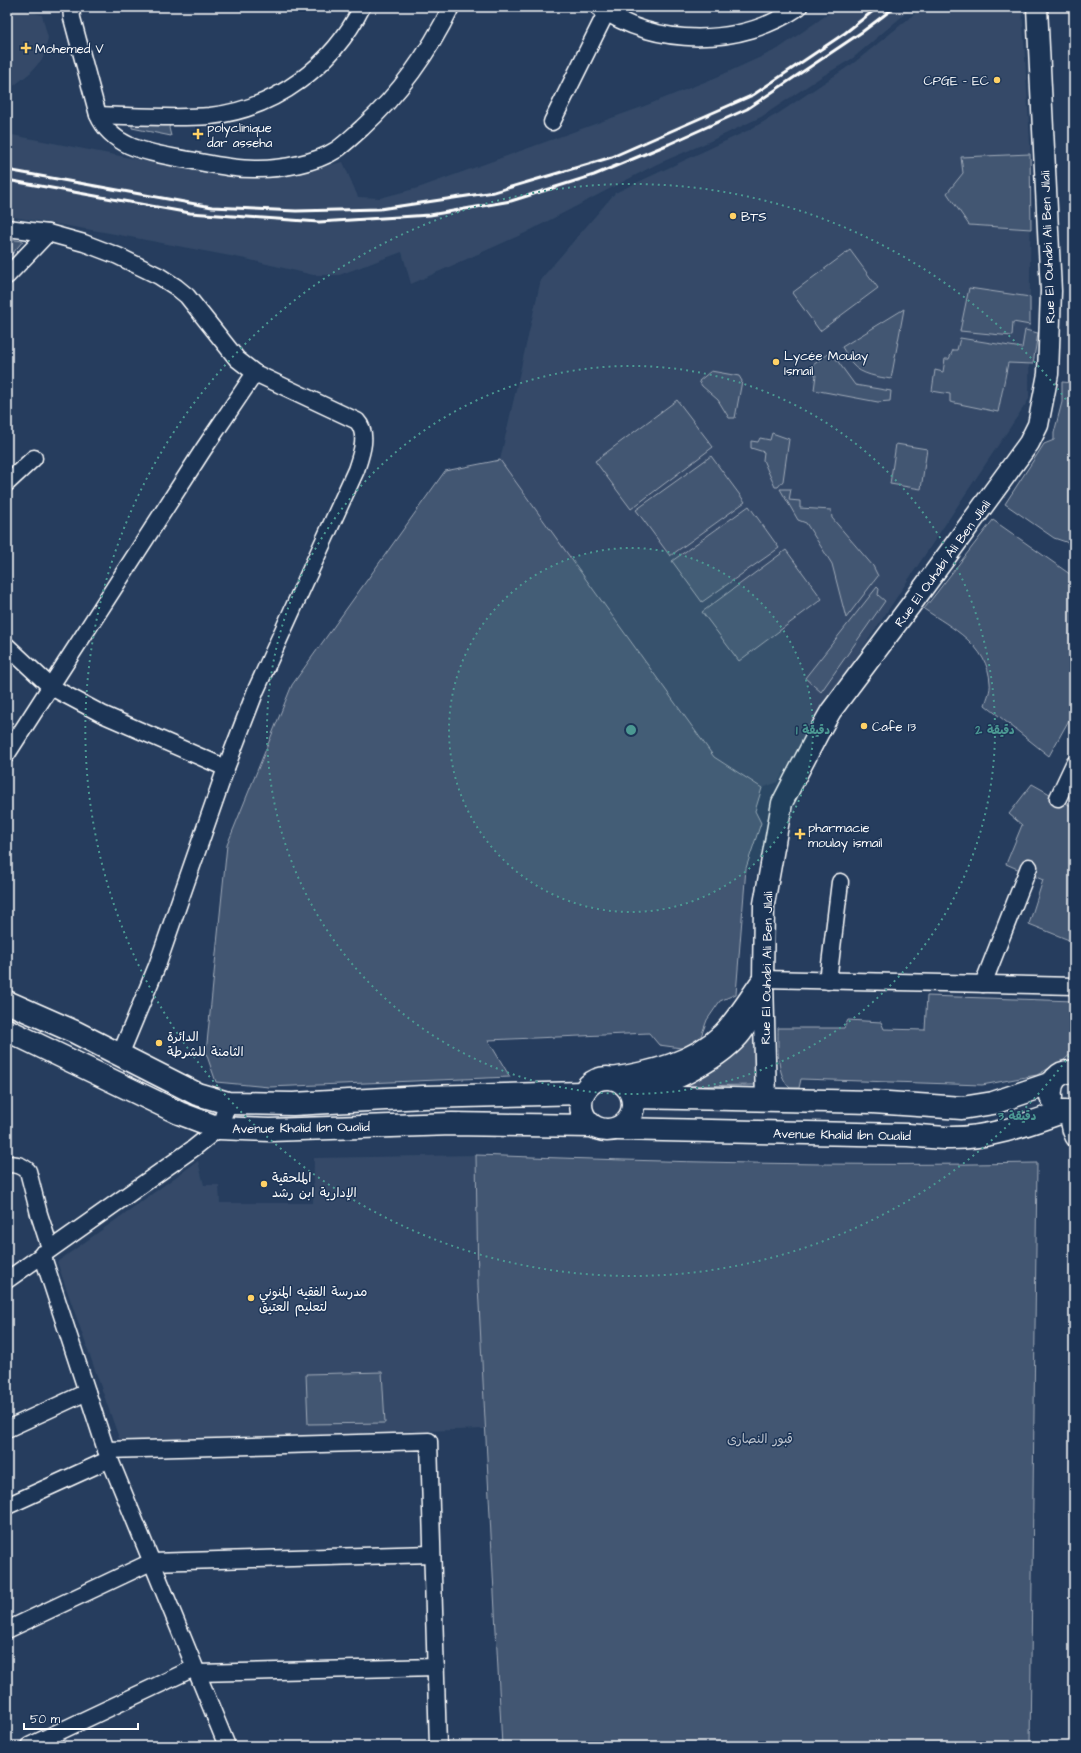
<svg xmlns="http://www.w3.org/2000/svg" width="1081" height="1753" font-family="'Architects Daughter','Playpen Sans Arabic',sans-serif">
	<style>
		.built { fill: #344a68 }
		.green { fill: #425672; stroke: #a0aab8 }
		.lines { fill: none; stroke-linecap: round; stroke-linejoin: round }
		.minor-casing { stroke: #fff; stroke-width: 19 }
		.tertiary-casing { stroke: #fff; stroke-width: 23 }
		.secondary-casing { stroke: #fff; stroke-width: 25 }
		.minor { stroke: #1d3557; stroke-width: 16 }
		.tertiary { stroke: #1d3557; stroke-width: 20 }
		.secondary { stroke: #1d3557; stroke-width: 22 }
		.rail { stroke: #fff; stroke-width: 3 }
		.ring { fill: none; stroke: #4b9892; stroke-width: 2; stroke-dasharray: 2 4 }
		.poi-dot { fill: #ffd166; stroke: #1d3557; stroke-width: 1.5 }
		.labels { text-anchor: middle; stroke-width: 3; stroke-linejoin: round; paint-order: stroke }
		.poi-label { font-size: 13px; fill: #fff; stroke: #1d3557; text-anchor: start }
		.street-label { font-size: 13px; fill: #fff; stroke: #1d3557 }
		.park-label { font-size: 13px; fill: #bdc4ce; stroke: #1d3557 }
		.centre { fill: #4b9892; stroke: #1d3557; stroke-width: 2 }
		.ring-label { font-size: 12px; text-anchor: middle; font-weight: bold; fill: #4b9892; stroke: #1d3557; stroke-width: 3; stroke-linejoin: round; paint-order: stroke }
	</style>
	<rect width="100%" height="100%" fill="#263d5e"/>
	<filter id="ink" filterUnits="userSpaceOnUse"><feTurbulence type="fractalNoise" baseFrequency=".025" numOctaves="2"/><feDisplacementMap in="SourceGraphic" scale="8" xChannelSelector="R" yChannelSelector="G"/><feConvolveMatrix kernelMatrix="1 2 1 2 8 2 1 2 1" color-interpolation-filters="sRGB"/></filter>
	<g filter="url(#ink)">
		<!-- built -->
		<g class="built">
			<path d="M7,7H27L29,12L42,15L48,38L43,58L30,73L11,88L7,89Z"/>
			<path d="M838,7H913L853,58L821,77L761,117L706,143L657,164L525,233L411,284L402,252L339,275H313L246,259L104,232L7,216V134L161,164L242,175L300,172L343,162L358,197L380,198L418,188L642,107L717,77L778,49Z"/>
			<path d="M923,7H1022L1031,160L1029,399L816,718L778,782L762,788L714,757L500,460L541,279L615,193L749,130L779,113L855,62Z"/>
			<path d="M476,1155L485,1429L120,1441L57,1262L198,1161L204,1185H219L220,1203H313L314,1158Z"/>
		</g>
		<!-- green -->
		<g class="green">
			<path d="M132,123H171L169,128L171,136L132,128Z"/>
			<path d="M1030,154L1031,229L969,225L947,193L963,173L961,157Z"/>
			<path d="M7,239L23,241L7,260Z"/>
			<path d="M850,250L878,288L820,331L792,293Z"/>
			<path d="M969,288L1030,297V325L1013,322L1012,336L960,331Z"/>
			<path d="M904,309L891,379C879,377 861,375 852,364C848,359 846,353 842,347Z"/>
			<path d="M1025,330L1038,333L1033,364L1008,363L998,412L950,402V394L932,391L935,370L943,372L945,359H949L953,350H957L960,338L1022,348Z"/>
			<path d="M831,352L855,385L891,391L890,401L878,402L814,390L816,375L806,370Z"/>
			<path d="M711,371L739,376L742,381L735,418H729L718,400L702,386L699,381Z"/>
			<path d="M1062,382L1074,383V548L1066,542L1054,538L1005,504L1044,444L1054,440V433L1062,402Z"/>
			<path d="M677,400L713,447L631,509L595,461Z"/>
			<path d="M772,433L789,439L783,481L778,487H775L763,460L764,452L751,448V441L758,442L760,438L770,440Z"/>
			<path d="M896,444L927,449L921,489L890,484Z"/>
			<path d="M711,456L745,502L670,556L636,510Z"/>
			<path d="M500,460L714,757L762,788L755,811L761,823L746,868L736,994L720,1001L707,1020L696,1050L659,1045L649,1033L488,1040L510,1077L269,1087L216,1082L206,1053L227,845L292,685L445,471Z"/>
			<path d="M780,489H791L789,500L800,501V508L831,510L832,518L873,566L878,576L846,618L832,564L806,523L798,520Z"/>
			<path d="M749,506L779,548L702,602L672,561Z"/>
			<path d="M993,520L1074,577V711L1049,756L985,705C987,698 991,690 990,683C988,645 952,628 924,609Z"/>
			<path d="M786,550L822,599L739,661L702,612Z"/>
			<path d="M877,587L879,589L878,595L885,601L821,692L805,678Z"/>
			<path d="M1032,784L1073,807L1074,804V942L1029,924L1043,880L1006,864L1022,825L1009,814Z"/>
			<path d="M927,996L1074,1001V1051L1064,1060L1037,1075L982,1085L801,1079L799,1088H790C776,1075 778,1046 778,1028H844L848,1020L881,1022L884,1029L925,1030Z"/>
			<path d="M756,1024L758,1085L677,1086Z"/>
			<path d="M476,1155C663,1162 850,1167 1037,1163L1030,1746H502L478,1285Z"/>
			<path d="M382,1372L385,1423L308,1424L306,1374Z"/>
		</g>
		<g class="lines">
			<!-- minor casing -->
			<g class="minor-casing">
				<g id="minor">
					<path d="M71,7L72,18L98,115C112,147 146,152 177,158C203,162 231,170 258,169C281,169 316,163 336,150C345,144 354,135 362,128C399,94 429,53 451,7"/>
					<path d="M598,7C656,48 741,47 799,7"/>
					<path d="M98,115C135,116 173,119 210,116C276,109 333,65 362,7"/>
					<path d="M552,122L606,13"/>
					<path d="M7,228L48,233L84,243L118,256L159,276L176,287L187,296L237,359L255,373L357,421C369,434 361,455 356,470L256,690L226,768L157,966L120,1055"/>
					<path d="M7,276L48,233"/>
					<path d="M7,483L34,458"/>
					<path d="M7,646L51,687L102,714L226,768"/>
					<path d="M7,754L203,450L255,373"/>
					<path d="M1058,798L1074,764"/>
					<path d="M763,979L1074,986"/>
					<path d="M828,981L840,882"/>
					<path d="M983,984L1029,867"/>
					<path d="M1067,1112L1071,1131L1074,1138"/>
					<path d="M7,1164C16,1164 22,1165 28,1171L39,1214L50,1248"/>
					<path d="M42,1254L106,1450L227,1746"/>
					<path d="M7,1280L194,1148L219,1128L228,1103"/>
					<path d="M7,1429L87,1392"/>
					<path d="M106,1450L429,1441L438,1746"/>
					<path d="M7,1506L110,1459"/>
					<path d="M7,1630L151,1562L432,1554"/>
					<path d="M197,1673L436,1667"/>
					<path d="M29,1746L194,1668"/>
				</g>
			</g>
			<!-- tertiary casing -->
			<g class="tertiary-casing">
				<g id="tertiary">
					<path d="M612,1078C651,1072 693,1062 722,1034C738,1018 750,997 763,979"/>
					<path d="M630,1091C662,1090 717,1061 739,1036C745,1029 749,1021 754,1013"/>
					<path d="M766,1100L763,979L764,904L782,803L819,732L831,711L910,606L1029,443L1038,425L1048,374L1051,291L1037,7"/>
				</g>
			</g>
			<!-- secondary casing -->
			<g class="secondary-casing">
				<g id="secondary">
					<path d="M7,1002L75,1032L197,1094L228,1103L293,1104L423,1097L583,1093"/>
					<path d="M7,1030L179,1113L219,1128L270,1130L452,1124L592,1126"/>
					<circle cx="607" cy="1104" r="26"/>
					<path d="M633,1097L873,1102L962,1108L993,1103L1052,1083"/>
					<path d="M1051,1097C1049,1082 1058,1070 1074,1072"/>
					<path d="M616,1129L908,1135C922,1136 937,1138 951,1138C991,1138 1028,1124 1065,1111"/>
				</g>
			</g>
			<!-- minor -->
			<use href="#minor" class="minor"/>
			<!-- tertiary -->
			<use href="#tertiary" class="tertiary"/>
			<!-- secondary -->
			<use href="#secondary" class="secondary"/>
			<!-- rail -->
			<g class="rail">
				<path d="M7,170L212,207L296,211L380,209L494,192L612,157L753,95L845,33L878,7"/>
				<path d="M7,180L190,213L319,222L430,215L511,201L594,175L669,144L747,109L862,32L895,7"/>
			</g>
		</g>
	</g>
	<!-- distance rings -->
	<circle cx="631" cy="730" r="182" fill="#4b9892" fill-opacity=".12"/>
	<g class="ring">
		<circle cx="631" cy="730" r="182"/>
		<circle cx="631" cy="730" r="364"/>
		<path d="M1073 1051A546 546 0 1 1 1073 409"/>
	</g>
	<!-- markers -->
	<g class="poi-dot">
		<path d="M24 42h4v4h4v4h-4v4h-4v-4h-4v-4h4z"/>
		<circle cx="997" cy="80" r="4"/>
		<path d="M196 128h4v4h4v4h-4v4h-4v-4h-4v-4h4z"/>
		<circle cx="733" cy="216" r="4"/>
		<circle cx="776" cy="362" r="4"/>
		<circle cx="864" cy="726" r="4"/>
		<path d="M798 828h4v4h4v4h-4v4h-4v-4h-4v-4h4z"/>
		<circle cx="159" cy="1043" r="4"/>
		<circle cx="264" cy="1184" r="4"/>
		<circle cx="251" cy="1298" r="4"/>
	</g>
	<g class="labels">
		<!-- poi labels -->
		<g class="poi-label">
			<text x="35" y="53">Mohemed V</text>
			<text x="989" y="85" text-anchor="end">CPGE - EC</text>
			<text x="207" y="132">polyclinique<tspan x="207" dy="15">dar asseha</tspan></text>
			<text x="741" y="221">BTS</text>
			<text x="784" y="360">Lycée Moulay<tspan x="784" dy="15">Ismail</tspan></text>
			<text x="872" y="731">Cafe 13</text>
			<text x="808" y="832">pharmacie<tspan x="808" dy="15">moulay ismail</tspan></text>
			<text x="167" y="1041">الدائرة<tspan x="167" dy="15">الثامنة للشرطة</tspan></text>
			<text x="272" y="1182">الملحقية<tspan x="272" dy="15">الإدارية ابن رشد</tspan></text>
			<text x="259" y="1296">مدرسة الفقيه المنوني<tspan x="259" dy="15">لتعليم العتيق</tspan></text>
		</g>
		<!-- street labels -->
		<g class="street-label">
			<text transform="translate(1047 247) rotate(-92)" y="5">Rue El Ouhabi Ali Ben Jilali</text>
			<text transform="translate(942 563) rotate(-54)" y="5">Rue El Ouhabi Ali Ben Jilali</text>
			<text transform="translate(766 968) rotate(-89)" y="5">Rue El Ouhabi Ali Ben Jilali</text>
			<text transform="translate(301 1127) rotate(-1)" y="5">Avenue Khalid Ibn Oualid</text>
			<text transform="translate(842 1134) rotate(1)" y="5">Avenue Khalid Ibn Oualid</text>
		</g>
		<!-- park labels -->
		<g class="park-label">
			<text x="760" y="1443">قبور النصارى</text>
		</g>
	</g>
	<circle cx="631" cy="730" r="6" class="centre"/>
	<g class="ring-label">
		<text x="813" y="734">1 دقيقة</text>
		<text x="995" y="734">2 دقيقة</text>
		<text x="1017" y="1120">3 دقيقة</text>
	</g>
	<!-- margin -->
	<rect width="1081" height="1753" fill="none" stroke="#1d3557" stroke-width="24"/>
	<rect x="12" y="12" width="1057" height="1729" fill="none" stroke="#fff" stroke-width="1.5" filter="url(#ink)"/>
	<!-- scale -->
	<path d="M24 1723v6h114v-6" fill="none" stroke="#ffffff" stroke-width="2"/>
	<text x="30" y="1723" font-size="12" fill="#ffffff" stroke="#1d3557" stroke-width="3" paint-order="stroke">50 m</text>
</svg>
